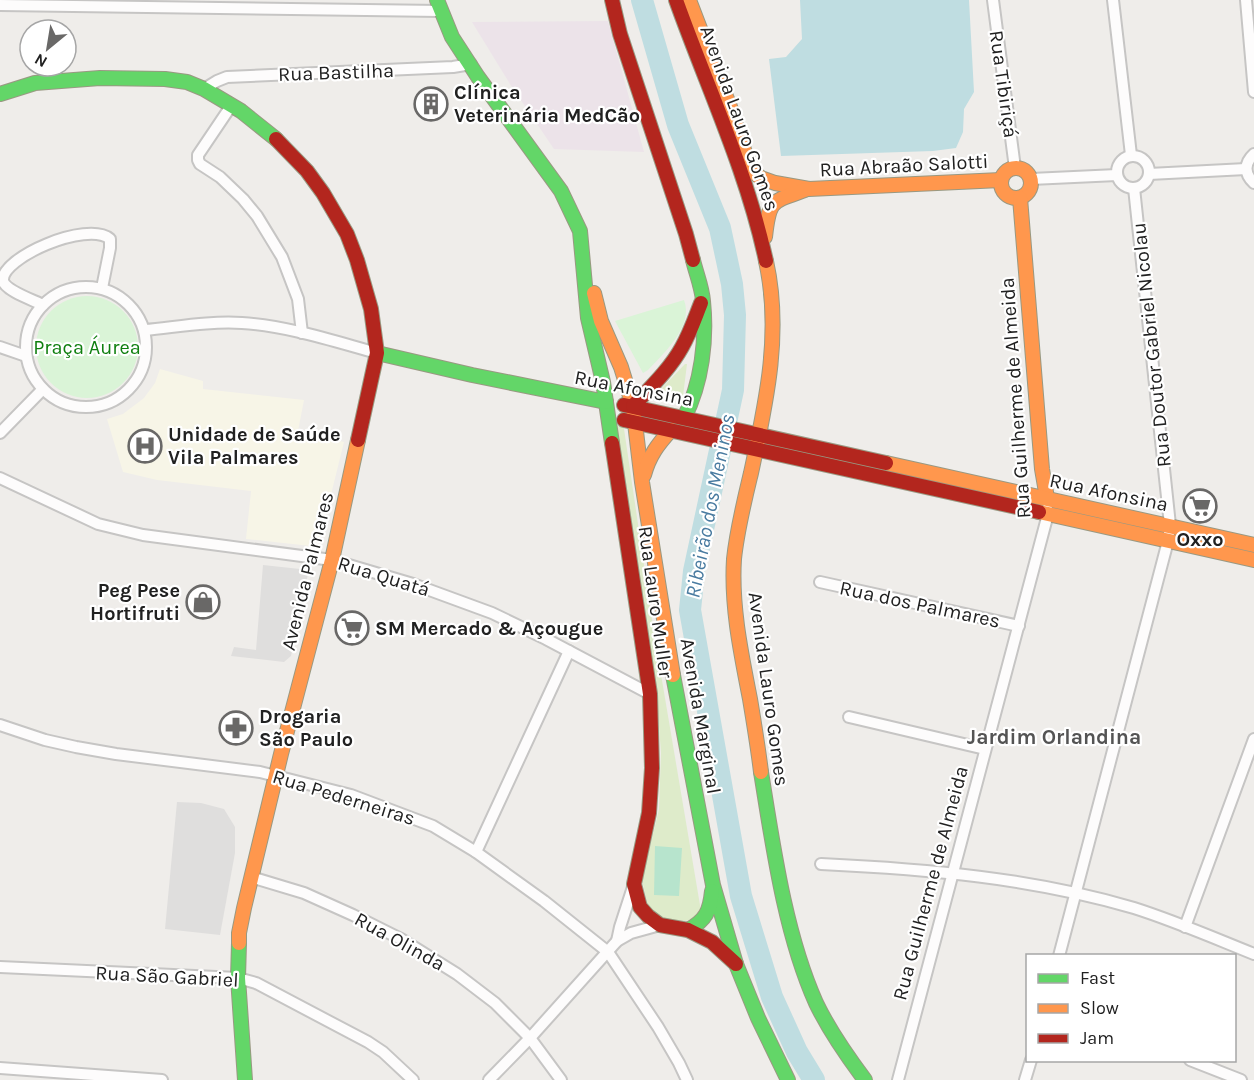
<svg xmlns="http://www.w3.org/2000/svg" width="1254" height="1080" font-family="Karla,sans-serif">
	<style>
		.industrial { fill: #ece3e9 }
		.education { fill: #f7f5e7 }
		.grass { fill: #deebca }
		.park { fill: #daf4d7 }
		.pitch { fill: #b7e4cd }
		.parking { fill: #dfdedd }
		.water { fill: #bfdde1 }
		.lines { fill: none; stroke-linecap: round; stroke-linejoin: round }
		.river { stroke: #bfdde1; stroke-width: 22 }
		.street-casing { stroke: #c6c5c4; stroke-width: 14 }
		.fast-casing { stroke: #999982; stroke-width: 16 }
		.slow-casing { stroke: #999982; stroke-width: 16 }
		.jam-casing { stroke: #999982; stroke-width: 16 }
		.street { stroke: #fdfcfc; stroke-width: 10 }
		.fast { stroke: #63d668; stroke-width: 14 }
		.slow { stroke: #ff974d; stroke-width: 14 }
		.jam { stroke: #b3261e; stroke-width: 14 }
		.labels { text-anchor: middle; stroke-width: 4.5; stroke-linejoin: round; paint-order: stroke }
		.street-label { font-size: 20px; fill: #212121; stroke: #fff }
		.poi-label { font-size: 20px; font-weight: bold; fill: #212121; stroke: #fff; text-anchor: start }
		.park-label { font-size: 20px; fill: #0f7f0f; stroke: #fff }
		.water-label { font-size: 21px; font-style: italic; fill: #497ba0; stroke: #fff }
		.neighbourhood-label { font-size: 21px; font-weight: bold; fill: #545454; stroke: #fff }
	</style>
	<rect width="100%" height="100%" fill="#efedea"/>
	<!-- industrial -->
	<path class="industrial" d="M608,21L644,152L554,149L510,84L472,22Z"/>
	<!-- education -->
	<path class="education" d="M160,369L203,381V389L304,400L298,431L344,442L320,539L311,546L246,539L251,491L157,480L123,472L107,419L123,414L144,398L155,383Z"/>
	<!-- grass -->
	<g class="grass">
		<path d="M685,364H687L683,396L667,391H659Z"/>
		<path d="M623,422L654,633L701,911L696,918L685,921L662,919L649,911L642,880L659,809L661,753L657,700L617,426Z"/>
	</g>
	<!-- park -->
	<g class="park">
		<circle cx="87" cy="347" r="51"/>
		<path d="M684,300C694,326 664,353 648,370L643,373L615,321Z"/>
	</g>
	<!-- pitch -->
	<path class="pitch" d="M655,846L682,848L679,896L654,895Z"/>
	<!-- parking -->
	<g class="parking">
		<path d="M263,565L300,569L308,574L291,656L284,662L231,656L234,647L256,650Z"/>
		<path d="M177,802L201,803L224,809L235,827V853L220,935L165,929Z"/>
	</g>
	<!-- water -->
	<path class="water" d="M800,0H969L974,92L964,109L963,132L956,148L933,151L781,156L769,59L786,57L802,39Z"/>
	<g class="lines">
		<!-- river -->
		<path class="river" d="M642,0L678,125L720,228L732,284L735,315L733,390L694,571L690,610L741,896L772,997L797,1052L814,1080"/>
		<!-- street casing -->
		<g class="street-casing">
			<g id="street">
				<path d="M993,0L1015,168"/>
				<path d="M1113,0L1131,155"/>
				<path d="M1246,0L1254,92"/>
				<path d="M0,5L440,11"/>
				<path d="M204,89L217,81L227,77L453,67L471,64"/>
				<path d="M231,106L198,155V160L200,164L220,177L243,199L257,216L282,257L298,299L302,333"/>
				<path d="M1254,154C1244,163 1244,174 1254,183"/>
				<circle cx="1133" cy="172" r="16"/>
				<path d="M1149,174L1246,169"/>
				<path d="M1031,179L1117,175"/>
				<circle cx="86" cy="347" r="60"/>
				<path d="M43,305C33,300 6,291 3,281C0,258 87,220 110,239V248L102,288"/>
				<path d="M145,330C177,327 209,321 242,323C288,326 333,341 377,353"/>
				<path d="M0,347L26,356"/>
				<path d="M0,433L43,389"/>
				<path d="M0,478L98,524L143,535L332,560L413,584L492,613L546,639L650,694"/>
				<path d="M820,582L1019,626"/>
				<path d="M849,717L985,749"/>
				<path d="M0,725L45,740L76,747L116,754L260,772L351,795L433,826L476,852L544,901L608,952L658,1027L679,1063L687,1080"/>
				<path d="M476,852L569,651"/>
				<path d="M821,864C926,869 1033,878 1134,908C1175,921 1214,938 1254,954"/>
				<path d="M251,877L304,893L353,915L401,939L457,974L495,1003L530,1038L561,1080"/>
				<path d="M1185,927L1254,739"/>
				<path d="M617,941L620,927L633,887"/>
				<path d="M1059,956L1168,541L1170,525L1134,188"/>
				<path d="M0,967L238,978L256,983L368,1042L383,1052L413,1080"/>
				<path d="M1190,1060L1241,1080"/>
				<path d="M0,1068L162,1080"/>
				<path d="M489,1080L530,1038L617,941L631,933L660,925"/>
				<path d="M898,1080L1048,514L1047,509"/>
				<path d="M1025,1080L1031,1060"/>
			</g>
		</g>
		<!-- fast casing -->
		<g class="fast-casing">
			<g id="fast">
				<path d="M437,0L452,37L478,77L561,191L580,231L588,318L603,382L612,443"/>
				<path d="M0,94L35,83L100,78L165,79L187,82L204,89L241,111L276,139"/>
				<path d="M377,353L472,375L606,402"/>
				<path d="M684,418C702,383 707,339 703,301C702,287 696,273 693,260"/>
				<path d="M673,675L713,885L736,964L758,1018L788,1080"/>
				<path d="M761,772C773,846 785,934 816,1003C829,1030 847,1056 865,1080"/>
				<path d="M688,930C706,920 710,911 712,891"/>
				<path d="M239,943L238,978L245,1080"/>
			</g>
		</g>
		<!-- slow casing -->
		<g class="slow-casing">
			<g id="slow">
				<path d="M689,0L732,112L746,156L756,174L761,178L775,183L809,189L1001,180"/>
				<circle cx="1016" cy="183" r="15"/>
				<path d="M1020,198L1042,469L1047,498"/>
				<path d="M765,237C769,200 771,202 805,190"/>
				<path d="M594,293L601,321L621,367L633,406L642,482L673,675"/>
				<path d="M886,463L1254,545"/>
				<path d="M644,475C649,456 658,444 671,430"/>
				<path d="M1039,512L1254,560"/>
				<path d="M761,772C758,747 754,723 750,699C741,653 731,606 734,559C737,530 744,502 751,473C766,403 782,333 766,261"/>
				<path d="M239,943V933L244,908L281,754L332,560L358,440"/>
			</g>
		</g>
		<!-- jam casing -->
		<g class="jam-casing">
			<g id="jam">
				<path d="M612,0L620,34L686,234L693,260"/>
				<path d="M676,0C707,87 747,171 766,261"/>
				<path d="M276,139L307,171L323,193L347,234L357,260L371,309L377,353L358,440"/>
				<path d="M624,405L886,463"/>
				<path d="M633,406C650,388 670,369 682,347C690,333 695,318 701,303"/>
				<path d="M624,420L1039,512"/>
				<path d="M612,443L650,694L652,768L649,813L634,884L640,907L648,916L660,925L688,930L712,942L736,964"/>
			</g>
		</g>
		<!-- street -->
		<use href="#street" class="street"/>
		<!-- fast -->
		<use href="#fast" class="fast"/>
		<!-- slow -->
		<use href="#slow" class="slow"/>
		<!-- jam -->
		<use href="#jam" class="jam"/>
	</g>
	<!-- icons -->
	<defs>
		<g id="building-ring" transform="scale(1.725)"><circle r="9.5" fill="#fff" stroke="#696867" stroke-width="1.5"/><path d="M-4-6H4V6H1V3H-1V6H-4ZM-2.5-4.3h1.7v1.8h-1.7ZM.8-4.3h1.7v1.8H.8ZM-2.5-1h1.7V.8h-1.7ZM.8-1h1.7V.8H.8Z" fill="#696867"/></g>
		<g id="hospital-ring" transform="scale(1.725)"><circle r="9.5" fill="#fff" stroke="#696867" stroke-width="1.5"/><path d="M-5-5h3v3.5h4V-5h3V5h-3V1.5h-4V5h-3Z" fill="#696867"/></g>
		<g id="supermarket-ring" transform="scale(1.725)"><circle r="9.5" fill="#fff" stroke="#696867" stroke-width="1.5"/><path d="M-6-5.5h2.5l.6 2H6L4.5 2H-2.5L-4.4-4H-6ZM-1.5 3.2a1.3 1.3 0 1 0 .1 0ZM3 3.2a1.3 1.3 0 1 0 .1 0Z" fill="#696867"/></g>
		<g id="shop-ring" transform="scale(1.725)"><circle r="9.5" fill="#fff" stroke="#696867" stroke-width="1.5"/><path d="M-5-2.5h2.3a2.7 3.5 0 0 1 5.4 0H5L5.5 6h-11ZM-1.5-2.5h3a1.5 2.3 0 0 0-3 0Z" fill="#696867"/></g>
		<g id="pharmacy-ring" transform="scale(1.725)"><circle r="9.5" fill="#fff" stroke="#696867" stroke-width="1.5"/><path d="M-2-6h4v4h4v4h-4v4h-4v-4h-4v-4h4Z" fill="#696867"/></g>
	</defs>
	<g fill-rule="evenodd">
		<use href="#building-ring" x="431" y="104"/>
		<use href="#hospital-ring" x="145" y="446"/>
		<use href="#supermarket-ring" x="1200" y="506"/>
		<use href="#shop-ring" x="203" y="602"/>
		<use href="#supermarket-ring" x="352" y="628"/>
		<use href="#pharmacy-ring" x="236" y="728"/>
	</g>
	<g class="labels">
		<!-- street labels -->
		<g class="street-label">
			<text transform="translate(336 72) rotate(-2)" y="7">Rua Bastilha</text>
			<text transform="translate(1004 84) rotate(82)" y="7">Rua Tibiriçá</text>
			<text transform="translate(740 118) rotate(70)" y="7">Avenida Lauro Gomes</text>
			<text transform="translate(904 165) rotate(-3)" y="7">Rua Abraão Salotti</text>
			<text transform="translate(1151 345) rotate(-96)" y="7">Rua Doutor Gabriel Nicolau</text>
			<text transform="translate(634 388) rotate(11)" y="7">Rua Afonsina</text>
			<text transform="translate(1015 398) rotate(-94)" y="7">Rua Guilherme de Almeida</text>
			<text transform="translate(1109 492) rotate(12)" y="7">Rua Afonsina</text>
			<text transform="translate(307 571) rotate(-76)" y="7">Avenida Palmares</text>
			<text transform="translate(384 576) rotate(17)" y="7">Rua Quatá</text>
			<text transform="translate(656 602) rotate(82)" y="7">Rua Lauro Muller</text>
			<text transform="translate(920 604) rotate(12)" y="7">Rua dos Palmares</text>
			<text transform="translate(769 689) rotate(82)" y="7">Avenida Lauro Gomes</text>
			<text transform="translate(701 716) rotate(80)" y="7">Avenida Marginal</text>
			<text transform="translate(344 797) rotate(17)" y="7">Rua Pederneiras</text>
			<text transform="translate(930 883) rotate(-75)" y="7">Rua Guilherme de Almeida</text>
			<text transform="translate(400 941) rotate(29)" y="7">Rua Olinda</text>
			<text transform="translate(167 976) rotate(3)" y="7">Rua São Gabriel</text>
		</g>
		<!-- poi labels -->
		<g class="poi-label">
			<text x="454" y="99">Clínica<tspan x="454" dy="23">Veterinária MedCão</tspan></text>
			<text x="168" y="441">Unidade de Saúde<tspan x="168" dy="23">Vila Palmares</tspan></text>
			<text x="1200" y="546" text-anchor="middle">Oxxo</text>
			<text x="180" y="597" text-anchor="end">Peg Pese<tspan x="180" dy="23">Hortifruti</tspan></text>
			<text x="375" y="635">SM Mercado &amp; Açougue</text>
			<text x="259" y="723">Drogaria<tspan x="259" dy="23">São Paulo</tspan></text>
		</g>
		<!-- park labels -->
		<g class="park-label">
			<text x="87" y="354">Praça Áurea</text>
		</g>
		<!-- water labels -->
		<g class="water-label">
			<text transform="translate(710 506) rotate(-79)" y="7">Ribeirão dos Meninos</text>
		</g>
		<!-- neighbourhood labels -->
		<g class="neighbourhood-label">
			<text x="1054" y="744">Jardim Orlandina</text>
		</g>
	</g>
	<!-- legend -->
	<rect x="1026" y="954" width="210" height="108" fill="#ffffff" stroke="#a6a6a6" stroke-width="1.5"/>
	<rect x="1038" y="974" width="30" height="9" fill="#63d668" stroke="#a6a6a6" stroke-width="1.5"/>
	<text x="1080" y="984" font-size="18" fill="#212121">Fast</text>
	<rect x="1038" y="1004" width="30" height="9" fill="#ff974d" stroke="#a6a6a6" stroke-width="1.5"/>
	<text x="1080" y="1014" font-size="18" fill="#212121">Slow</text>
	<rect x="1038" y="1034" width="30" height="9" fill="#b3261e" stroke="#a6a6a6" stroke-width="1.5"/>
	<text x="1080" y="1044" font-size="18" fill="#212121">Jam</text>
	<!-- north arrow -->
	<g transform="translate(48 48) rotate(210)"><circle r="28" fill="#ffffff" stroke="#a6a6a6" stroke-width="1.5"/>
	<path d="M0-4.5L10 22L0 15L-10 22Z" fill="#696867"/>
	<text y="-9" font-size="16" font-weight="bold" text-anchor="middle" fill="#212121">N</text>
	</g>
</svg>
